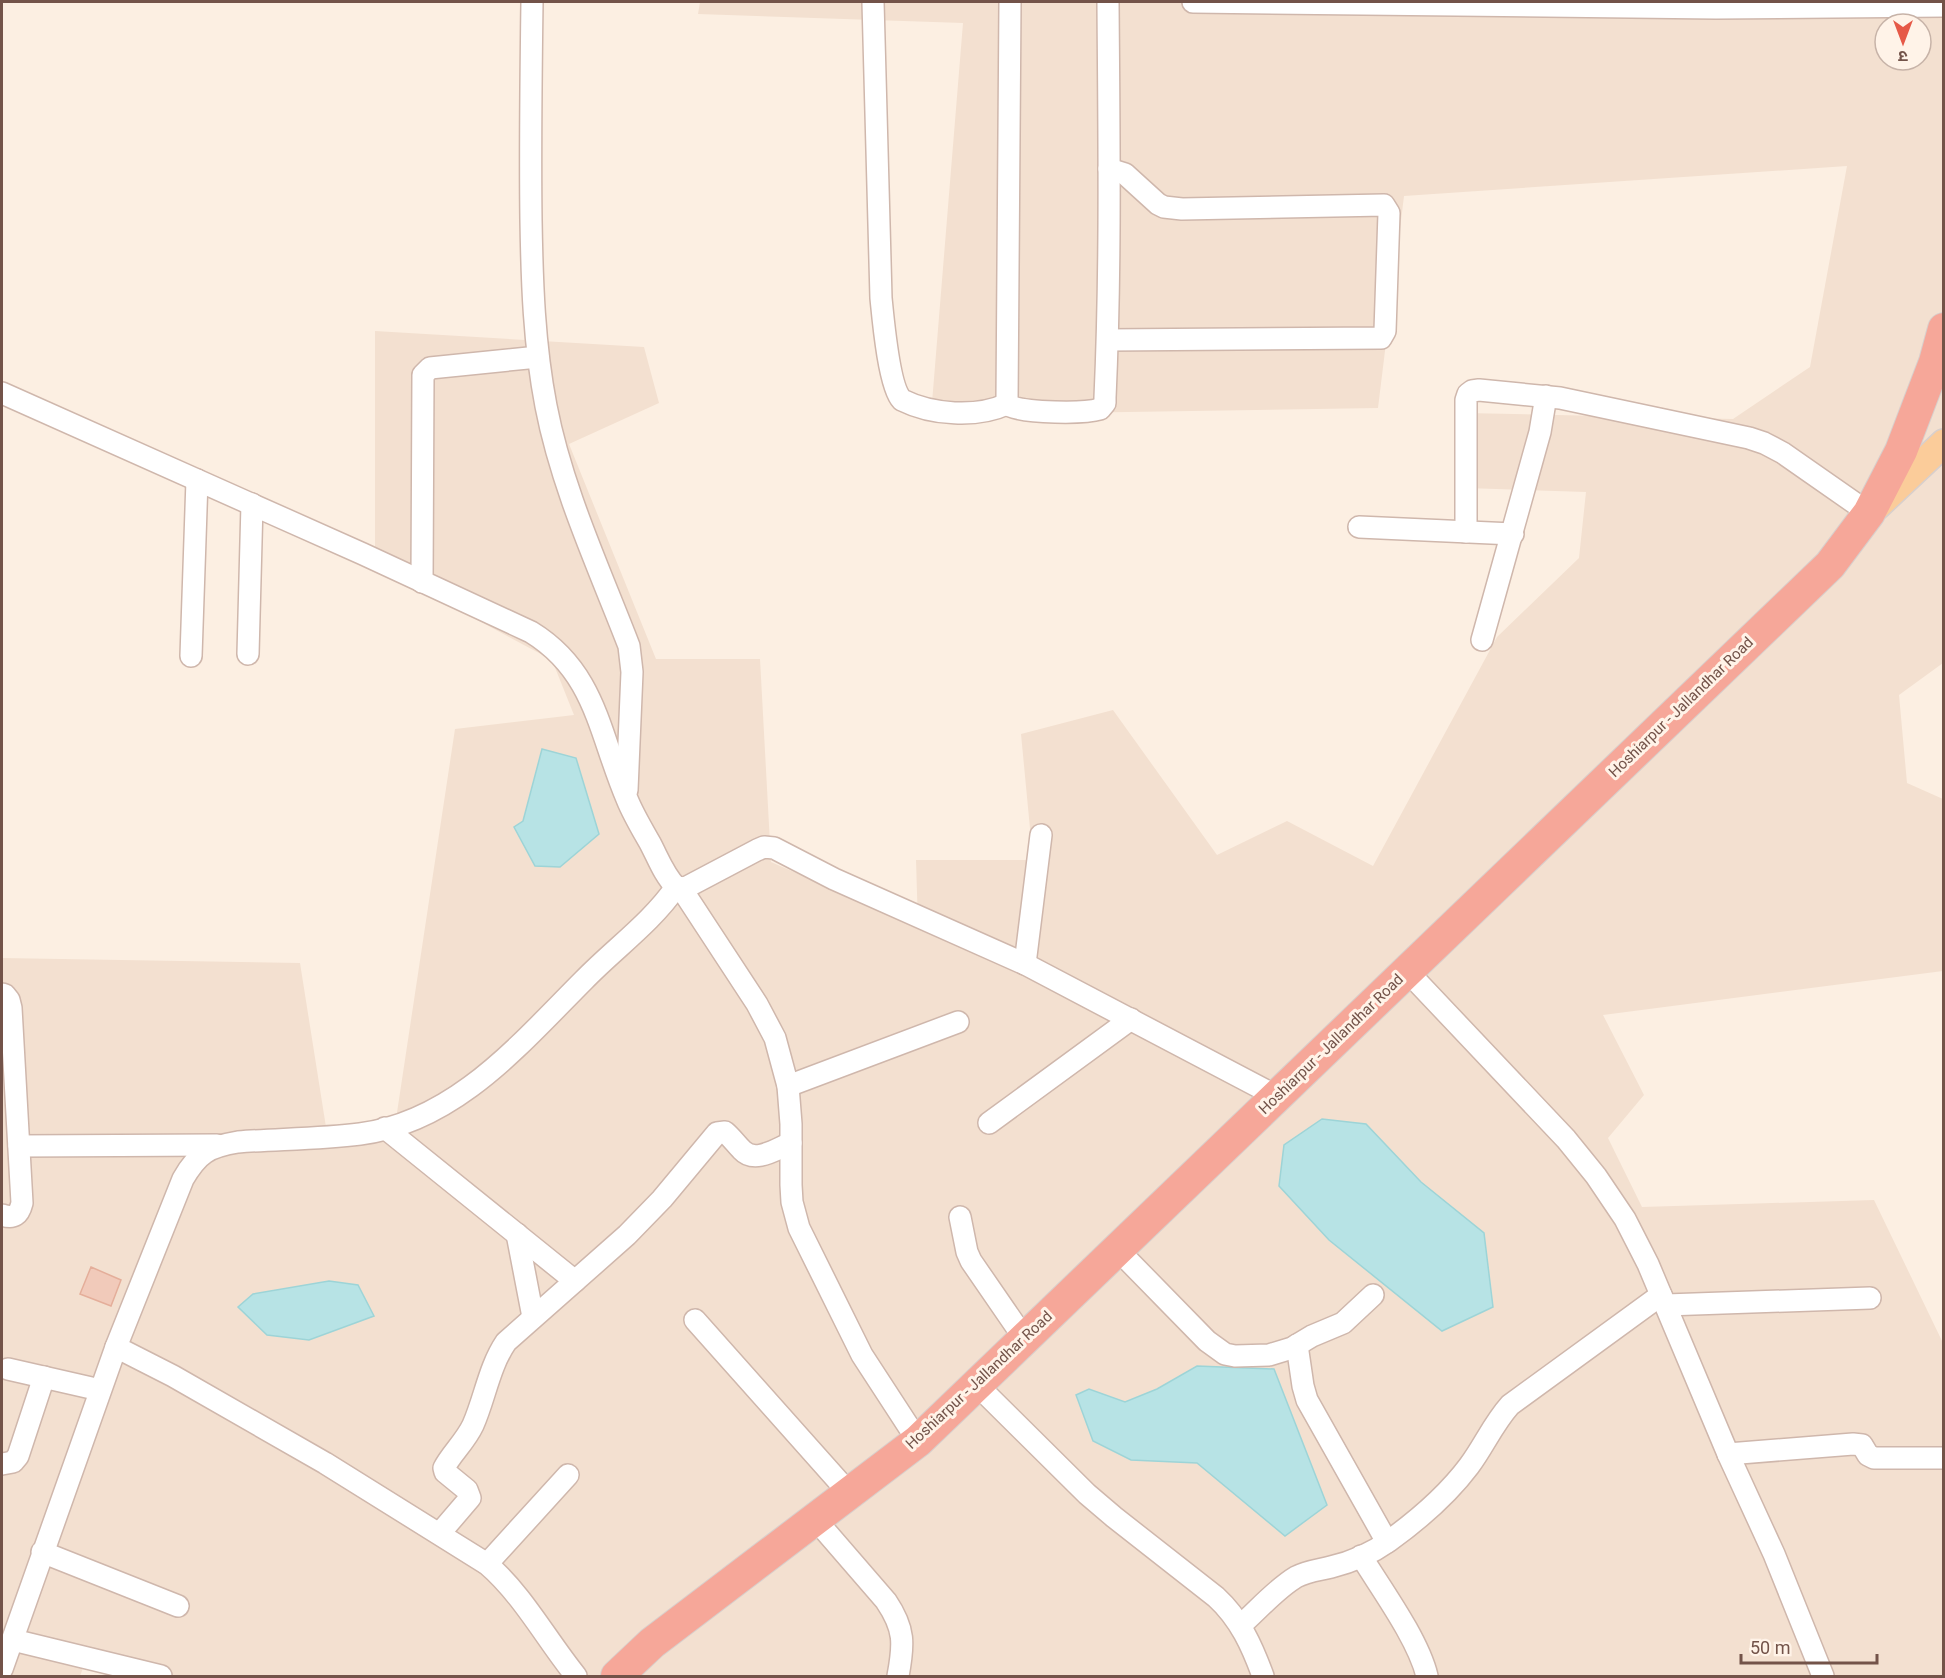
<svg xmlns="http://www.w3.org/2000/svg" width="1945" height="1678" font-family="Roboto,'Noto Sans Devanagari',sans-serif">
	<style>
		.residential { fill: #f3e0d0; fill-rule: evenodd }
		.water { fill: #b7e3e5; stroke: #9dd4d7; stroke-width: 1.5 }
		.building { fill: #f1caba; stroke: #e4ae9a; stroke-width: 1.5 }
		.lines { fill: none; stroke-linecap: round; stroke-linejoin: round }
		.minor-casing { stroke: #cfb7ac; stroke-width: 24 }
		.major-casing { stroke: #d8cfcc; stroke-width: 30 }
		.highway-casing { stroke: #d8cfcc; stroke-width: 34 }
		.minor { stroke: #fff; stroke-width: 21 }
		.major { stroke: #fbcc9a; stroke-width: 27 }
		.highway { stroke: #f6a799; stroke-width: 32 }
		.labels { text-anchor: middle; stroke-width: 6; stroke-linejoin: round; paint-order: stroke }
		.street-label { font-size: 15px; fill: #735349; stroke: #fff3e8 }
	</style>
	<rect width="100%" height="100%" fill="#fcefe2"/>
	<!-- residential -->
	<path class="residential" d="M700,2H1943V663L1899,695L1907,783L1943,799V971L1603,1015L1644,1095L1608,1138L1642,1207L1874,1200L1943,1343V1676H117L83,1668L80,1676H2V958L300,963L329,1146L393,1139L455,729L574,715L552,660L375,565V331L644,347L659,403L569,444L656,659H760L771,862L918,926L916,860H1033L1021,734L1113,710L1217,855L1287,821L1373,866L1497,637L1579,558L1586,492L1466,488L1465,413L1733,419L1810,367L1847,166L1404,196L1378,408L931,415L963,23L698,14ZM1885,24H1921V60H1885Z"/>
	<!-- water -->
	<g class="water">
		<path d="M542,749L576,758L599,834L560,867L535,866L514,827L523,821Z"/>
		<path d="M1322,1119L1366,1124L1421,1182L1484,1233L1493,1307L1442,1331L1329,1240L1279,1186L1284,1145Z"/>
		<path d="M329,1281L358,1285L374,1316L309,1340L267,1335L238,1307L253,1294Z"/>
		<path d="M1197,1366L1274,1369L1327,1505L1285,1536L1197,1463L1131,1460L1093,1441L1076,1395L1089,1389L1125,1402L1157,1389Z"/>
	</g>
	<!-- building -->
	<path class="building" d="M91,1267L121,1280L111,1306L80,1294Z"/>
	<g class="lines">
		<!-- minor casing -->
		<g class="minor-casing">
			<g id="minor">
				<path d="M532,2C531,74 530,147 531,220C532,283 534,344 546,406C562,489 599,568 629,646L632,672L627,790"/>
				<path d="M873,2L881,298C883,318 889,387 902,400C932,415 977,418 1007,404"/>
				<path d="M1010,2L1007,401L1010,406C1027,413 1083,414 1100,409L1105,403V398C1111,266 1109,134 1108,2"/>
				<path d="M1193,2L1716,8L1944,6"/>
				<path d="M1108,340L1381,338L1385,331L1389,213L1384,205L1182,209L1164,207L1158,204L1125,174L1109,169"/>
				<path d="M2,393L363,554L531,632C596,672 599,734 627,799C633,814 642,829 650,843C658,858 664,875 676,887L685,888L757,850L764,847L774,848L834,879L1025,964L1276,1096"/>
				<path d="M1359,527L1513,534"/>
				<path d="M1466,532V400L1468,394L1472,391L1479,390L1560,398L1749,438L1764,443L1783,453L1869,513"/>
				<path d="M422,582L423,375L430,368L538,357"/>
				<path d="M1482,640L1540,432L1546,396"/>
				<path d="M248,654L252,504"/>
				<path d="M191,656L197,480"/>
				<path d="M681,888L757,1004L775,1038L788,1086L791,1124V1185L792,1202L799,1228L862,1355L918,1441"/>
				<path d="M1025,964L1041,835"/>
				<path d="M1407,971L1566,1139L1596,1176L1625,1219L1648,1264L1728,1454L1774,1554L1823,1676"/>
				<path d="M2,994L5,995L9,1000L11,1008L22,1203C19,1215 14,1219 2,1215"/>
				<path d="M788,1086L958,1022"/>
				<path d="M989,1123L1131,1019"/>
				<path d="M385,1128L575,1281"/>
				<path d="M19,1146L217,1145"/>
				<path d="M960,1217L967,1252L971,1261L1024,1338"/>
				<path d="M517,1234L533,1317"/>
				<path d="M1117,1249L1207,1341L1225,1354L1235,1356L1269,1355L1292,1348L1312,1336L1343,1323L1373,1295"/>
				<path d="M1666,1305L1870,1298"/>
				<path d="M695,1320L849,1493"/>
				<path d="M1297,1345L1303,1386L1307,1400L1387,1542"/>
				<path d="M8,1369L100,1390"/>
				<path d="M976,1384L1087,1494L1114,1517L1216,1597C1240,1619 1252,1646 1263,1676"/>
				<path d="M1728,1454L1853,1444L1862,1445L1868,1455L1874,1458H1944"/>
				<path d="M2,1464L13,1462L18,1456L44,1377"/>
				<path d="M815,1519L886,1601C905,1629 904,1644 898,1676"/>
				<path d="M440,1533L470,1498L467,1490L445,1472L444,1468C451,1454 465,1442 473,1425C485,1398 489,1367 506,1342L627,1235L662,1199L717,1133L725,1132C731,1137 736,1144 742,1150C755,1164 776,1149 791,1143"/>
				<path d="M42,1552L178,1606"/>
				<path d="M1361,1556C1382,1590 1418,1639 1427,1676"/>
				<path d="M487,1564L568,1475"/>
				<path d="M1241,1625C1258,1610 1276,1589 1296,1577C1307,1571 1319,1570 1331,1567C1352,1562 1372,1553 1389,1541C1418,1520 1448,1494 1469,1466C1484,1446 1493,1424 1510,1405L1661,1295"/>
				<path d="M13,1640L161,1676"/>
				<path d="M2,1669L116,1347"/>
				<path d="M576,1676C546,1639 523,1595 487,1564L325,1463L173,1376L116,1347L183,1179C198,1153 208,1147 238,1142C278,1139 320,1139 360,1134C455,1122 520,1044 584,980C614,949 651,923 676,887"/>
			</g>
		</g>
		<!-- major casing -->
		<g class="major-casing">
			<path id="major" d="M1877,506L1944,443"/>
		</g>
		<!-- highway casing -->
		<g class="highway-casing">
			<path id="highway" d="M617,1676L652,1643L918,1441L1830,565L1869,513L1901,451L1935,362L1944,329"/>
		</g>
		<!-- minor -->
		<use href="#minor" class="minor"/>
		<!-- major -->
		<use href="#major" class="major"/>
		<!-- highway -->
		<use href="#highway" class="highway"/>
	</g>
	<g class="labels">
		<!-- street labels -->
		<g class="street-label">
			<text transform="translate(1681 707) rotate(-44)" y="5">Hoshiarpur - Jallandhar Road</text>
			<text transform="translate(1331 1044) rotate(-44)" y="5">Hoshiarpur - Jallandhar Road</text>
			<text transform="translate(979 1380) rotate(-43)" y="5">Hoshiarpur - Jallandhar Road</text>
		</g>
	</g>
	<!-- border -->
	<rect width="1945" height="1678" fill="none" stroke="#735349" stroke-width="6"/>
	<!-- north arrow -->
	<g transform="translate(1903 42) rotate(180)"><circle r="28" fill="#fff3e8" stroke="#c7b3a8" stroke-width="1.5"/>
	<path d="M0-4.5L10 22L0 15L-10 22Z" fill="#e65947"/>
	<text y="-9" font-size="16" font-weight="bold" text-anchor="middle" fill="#735349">उ</text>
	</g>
	<!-- scale -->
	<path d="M1741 1654v9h136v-9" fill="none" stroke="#735349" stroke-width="3"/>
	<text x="1750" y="1654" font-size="18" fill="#735349" stroke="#fff3e8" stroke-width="4.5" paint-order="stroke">50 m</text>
</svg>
